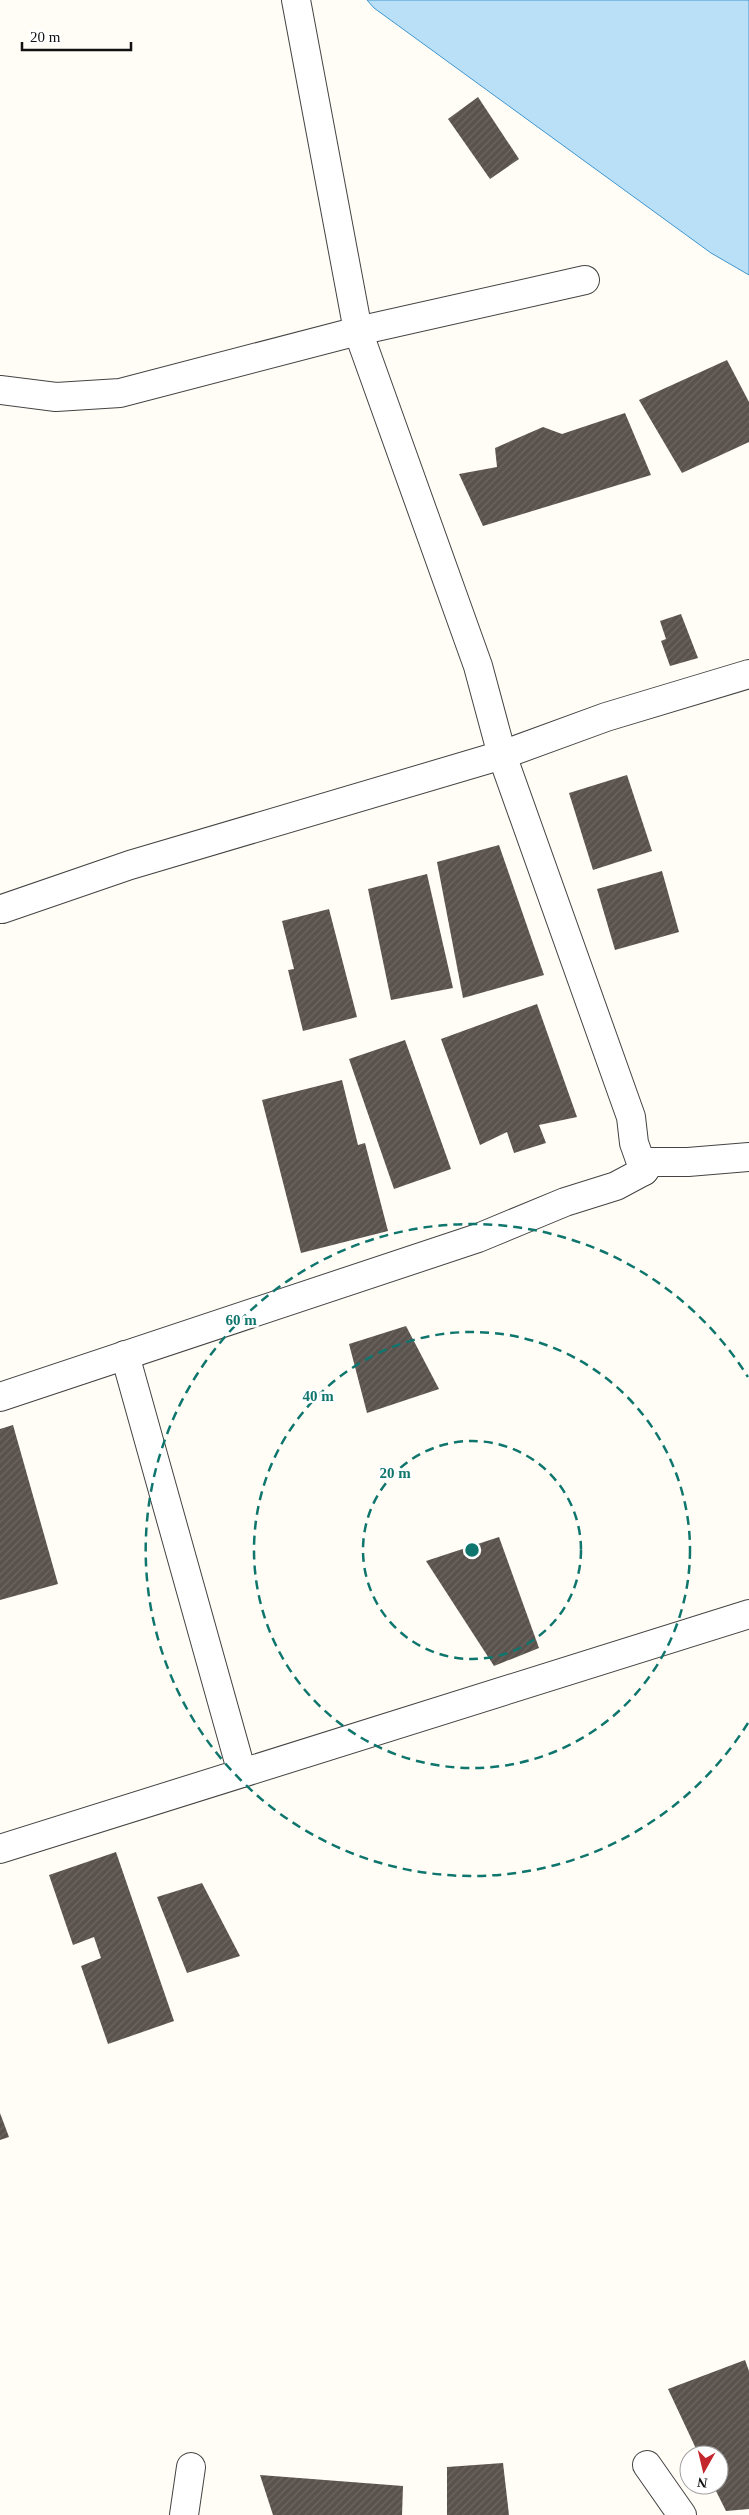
<svg xmlns="http://www.w3.org/2000/svg" width="749" height="2515" font-family="'Times New Roman',serif">
	<style>
		.water { fill: #b9e0f7; stroke: #3f96cf }
		.building { fill: url(#building-hatch) }
		.lines { fill: none; stroke-linecap: round; stroke-linejoin: round }
		.street-casing { stroke: #444; stroke-width: 30 }
		.street { stroke: #fff; stroke-width: 28 }
		.ring { fill: none; stroke: #0f766e; stroke-width: 2.5; stroke-dasharray: 9 6 }
		.centre { fill: #0f766e; stroke: #fff; stroke-width: 2.5 }
		.ring-label { font-size: 15px; text-anchor: middle; font-weight: bold; fill: #0f766e; stroke: #fff; stroke-width: 5; stroke-linejoin: round; paint-order: stroke }
	</style>
	<defs>
		<pattern id="building-hatch" width="6" height="6" patternUnits="userSpaceOnUse" patternTransform="scale(1.25)"><rect width="6" height="6" fill="#5a524d"/><path d="M-1 1l2-2M0 6l6-6M5 7l2-2" fill="none" stroke="#6d6662"/></pattern>
	</defs>
	<rect width="100%" height="100%" fill="#fffdf5"/>
	<!-- water -->
	<path class="water" d="M367,0H749V275L711,253L374,8Z"/>
	<!-- building -->
	<g class="building">
		<path d="M478,97L519,159L490,179L448,119Z"/>
		<path d="M727,360L749,402V442L682,473L639,400Z"/>
		<path d="M625,413L651,475L483,526L459,474L497,467L495,448L543,427L562,434Z"/>
		<path d="M681,614L698,658L670,666L661,641L666,639L660,621Z"/>
		<path d="M627,775L652,851L593,870L569,793Z"/>
		<path d="M499,845L544,975L463,998L437,862Z"/>
		<path d="M662,871L679,932L615,950L597,889Z"/>
		<path d="M427,874L453,988L391,1000L368,889Z"/>
		<path d="M329,909L357,1017L303,1031L288,970L294,969L282,921Z"/>
		<path d="M537,1004L577,1117L539,1125L546,1143L514,1153L507,1132L480,1145L441,1039Z"/>
		<path d="M405,1040L451,1169L394,1189L349,1059Z"/>
		<path d="M342,1080L358,1145L365,1143L388,1231L301,1253L262,1100Z"/>
		<path d="M406,1326L439,1389L367,1413L349,1344Z"/>
		<path d="M13,1425L58,1584L0,1600V1429Z"/>
		<path d="M499,1537L539,1648L494,1666L426,1561Z"/>
		<path d="M116,1852L174,2021L108,2044L81,1966L101,1958L94,1937L73,1945L49,1875Z"/>
		<path d="M202,1883L240,1956L187,1973L157,1897Z"/>
		<path d="M0,2113L9,2137L0,2140Z"/>
		<path d="M745,2360L749,2371V2509L726,2511L713,2485H719V2455H699L668,2389Z"/>
		<path d="M503,2463L509,2515H447V2467Z"/>
		<path d="M260,2475L403,2486L402,2515H273Z"/>
	</g>
	<g class="lines">
		<!-- street casing -->
		<g class="street-casing">
			<g id="street">
				<path d="M296,0L358,331L478,666L502,755L631,1117L634,1143L644,1171"/>
				<path d="M0,390L56,397L120,393L358,331L585,280"/>
				<path d="M2,909L130,865L502,755L606,717L749,674"/>
				<path d="M125,1355L242,1773"/>
				<path d="M0,1397L478,1238L565,1202L616,1186L644,1171L651,1162H688L749,1157"/>
				<path d="M0,1849L749,1614"/>
				<path d="M647,2465L682,2515"/>
				<path d="M184,2515L191,2467"/>
			</g>
		</g>
		<!-- street -->
		<use href="#street" class="street"/>
	</g>
	<!-- distance rings -->
	<g class="ring">
		<circle cx="472" cy="1550" r="109"/>
		<circle cx="472" cy="1550" r="218"/>
		<path d="M748 1723A326 326 0 1 1 748 1377"/>
	</g>
	<circle cx="472" cy="1550" r="8" class="centre"/>
	<g class="ring-label">
		<text x="241" y="1325">60 m</text>
		<text x="318" y="1401">40 m</text>
		<text x="395" y="1478">20 m</text>
	</g>
	<!-- north arrow -->
	<g transform="translate(704 2470) rotate(188)"><circle r="24" fill="#ffffff" stroke="#a0a0a0"/>
	<path d="M0-4L9 19L0 12L-9 19Z" fill="#c4262e"/>
	<text y="-8" font-size="14" font-weight="bold" text-anchor="middle" fill="#111111">N</text>
	</g>
	<!-- scale -->
	<path d="M22 42v8h109v-8" fill="none" stroke="#111111" stroke-width="2.5"/>
	<text x="30" y="42" font-size="15" fill="#111111" stroke="#ffffff" stroke-width="4" paint-order="stroke">20 m</text>
</svg>
